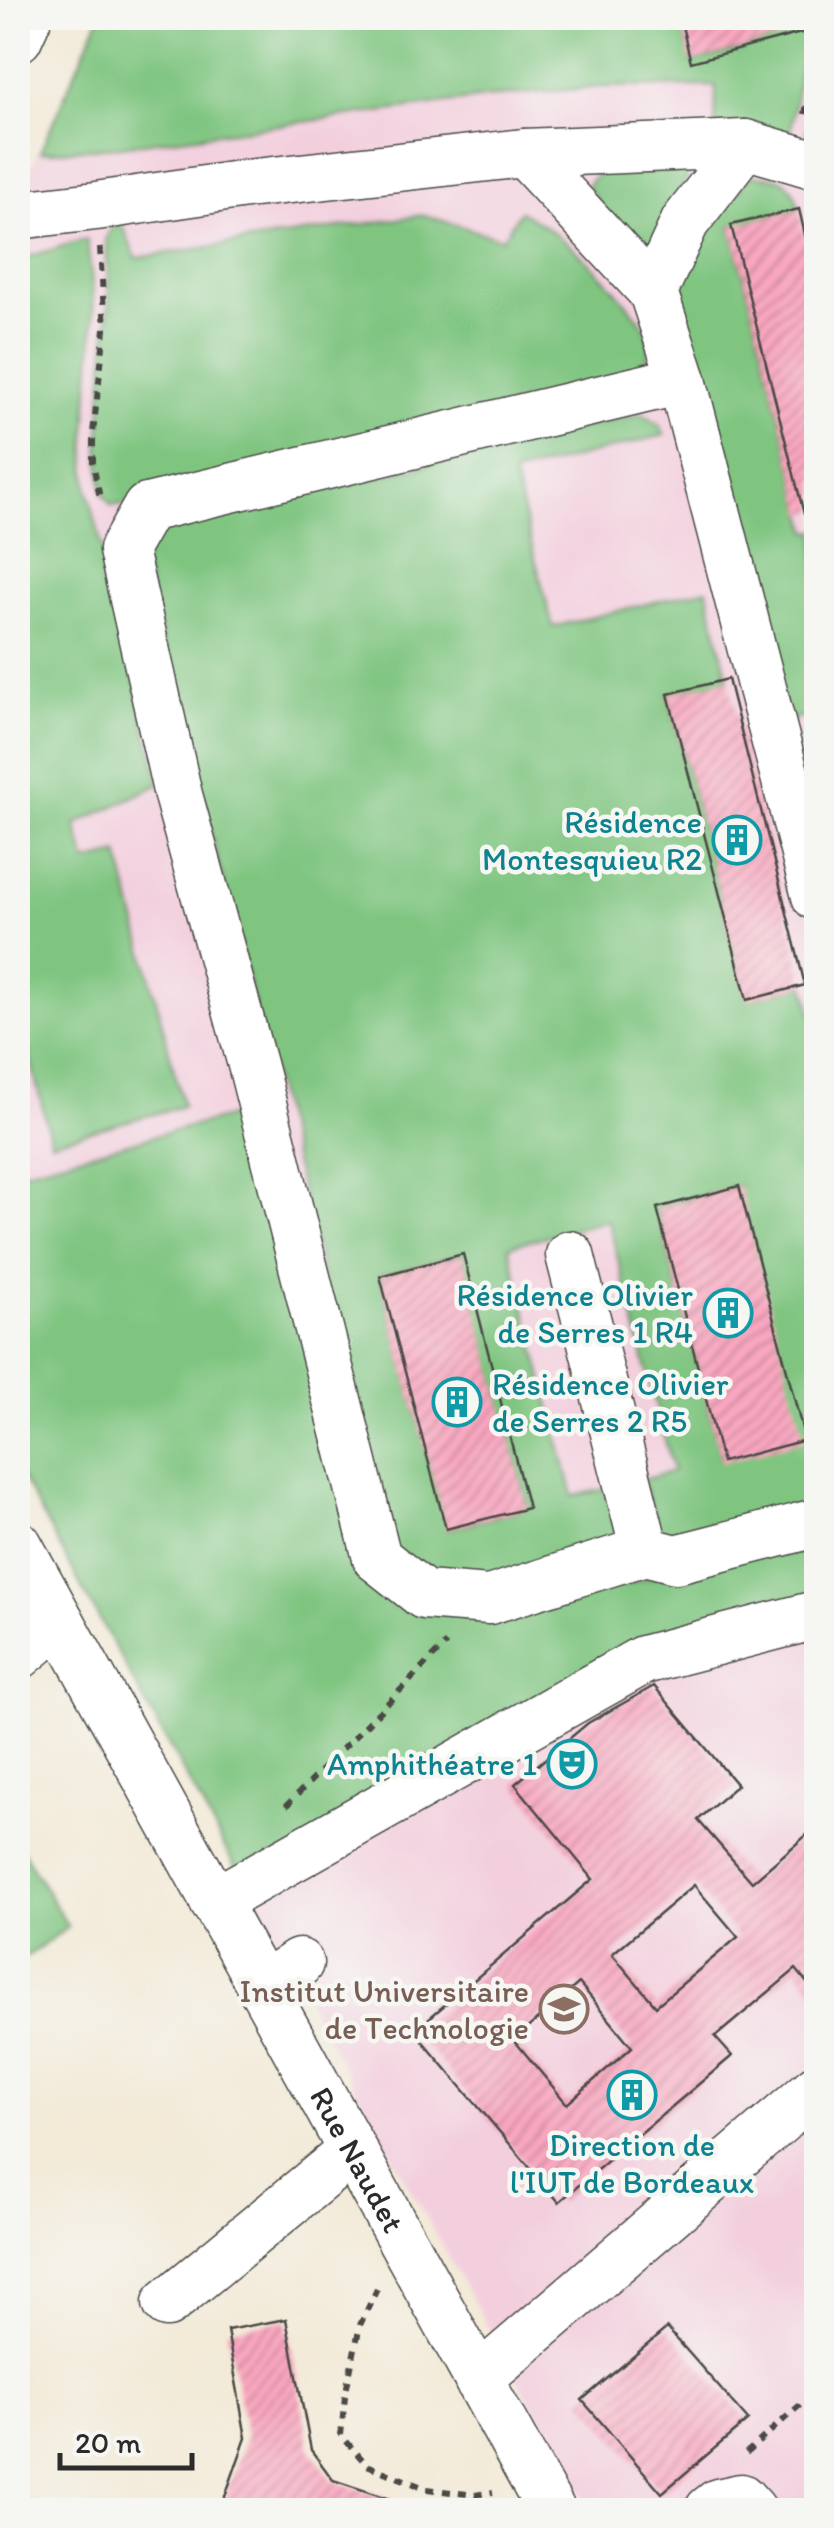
<svg xmlns="http://www.w3.org/2000/svg" width="834" height="2528" font-family="Itim,sans-serif">
	<style>
		.built { fill: #f3cfde }
		.grass { fill: #7fc580; stroke: #557856; stroke-width: 2.5; fill-rule: evenodd }
		.building { fill: url(#building-hatch); fill-rule: evenodd }
		.lines { fill: none; stroke-linecap: round; stroke-linejoin: round }
		.minor-casing { stroke: #494845; stroke-width: 51 }
		.path { stroke: #494845; stroke-width: 6; stroke-dasharray: 8 8; stroke-linecap: butt }
		.minor { stroke: #fff; stroke-width: 48 }
		.labels { text-anchor: middle; stroke-width: 9; stroke-linejoin: round; paint-order: stroke }
		.culture-label { font-size: 32px; fill: #0d838f; stroke: #f6f6f2; text-anchor: end }
		.education-label { font-size: 32px; fill: #785e54; stroke: #f6f6f2; text-anchor: end }
		.street-label { font-size: 32px; fill: #2b2b2b; stroke: #f6f6f2 }
	</style>
	<defs>
		<pattern id="building-hatch" width="6" height="6" patternUnits="userSpaceOnUse" patternTransform="scale(2.5)"><rect width="6" height="6" fill="#f9a7c0"/><path d="M-1 1l2-2M0 6l6-6M5 7l2-2" fill="none" stroke="#ca889c"/></pattern>
	</defs>
	<rect width="100%" height="100%" fill="#f6f6f2"/>
	<filter id="ink" filterUnits="userSpaceOnUse"><feTurbulence type="fractalNoise" baseFrequency=".01" numOctaves="2"/><feDisplacementMap in="SourceGraphic" scale="20" xChannelSelector="R" yChannelSelector="G"/><feConvolveMatrix kernelMatrix="1 2 1 2 8 2 1 2 1" color-interpolation-filters="sRGB"/></filter>
	<filter id="wash" filterUnits="userSpaceOnUse"><feTurbulence type="fractalNoise" baseFrequency=".0048" numOctaves="4" result="noise"/><feDisplacementMap in="SourceGraphic" scale="40" xChannelSelector="R" yChannelSelector="G"/><feGaussianBlur stdDeviation="2.25" result="paint"/><feColorMatrix in="noise" values="0 0 0 0 0 0 0 0 0 0 0 0 0 0 0 0 0 1.4 0 .05"/><feComposite in="paint" operator="in"/></filter>
	<g filter="url(#wash)">
		<rect width="100%" height="100%" fill="#f3ead8"/>
		<!-- built -->
		<path class="built" d="M99,18H816V2510H591L384,2143L232,1860L18,1471V197Z"/>
		<!-- grass -->
		<g class="grass">
			<path d="M99,18H680L692,62L766,42L760,18H816V30L799,75L788,148L715,137L716,86L601,87L500,96L113,147L40,152Z"/>
			<path d="M816,78V153L804,150Z"/>
			<path d="M610,166L686,169L687,179L643,263L587,186L597,174Z"/>
			<path d="M750,176C779,176 793,178 799,209L731,226L809,532L816,531V714L788,721L688,342L682,298L684,259Z"/>
			<path d="M520,211C563,235 596,266 627,304C637,316 649,329 650,345C650,358 644,364 637,373L124,505H111L103,494L99,447L109,305L106,238L111,229L121,223L136,258L424,215L502,239Z"/>
			<path d="M86,239C91,270 95,300 93,333C91,385 82,437 88,490L160,784L76,824L86,862L119,854L183,1106L51,1142L18,1009V260Z"/>
			<path d="M643,413L661,426L664,435L513,474L553,627L707,589L728,679L668,695L747,999L805,985L816,1030V1504L669,1541L659,1535L643,1480L673,1471L608,1220L509,1246L573,1496L605,1489L617,1533L615,1548L466,1591L397,1571L140,551L149,536L165,527ZM739,1186L722,1461L657,1208ZM462,1254L528,1508L447,1529L380,1276Z"/>
			<path d="M242,1113L367,1567L551,1602L816,1536V1598L240,1875L18,1471V1172Z"/>
			<path d="M18,1843L68,1927L18,1963Z"/>
		</g>
		<g id="blocks">
			<!-- building -->
			<g class="building">
				<path d="M680,18H814L816,29L691,62Z"/>
				<path d="M799,209L816,282V512L804,514L731,225Z"/>
				<path d="M728,679L805,985L747,1000L668,694Z"/>
				<path d="M739,1186L805,1440L722,1462L657,1208Z"/>
				<path d="M463,1254L528,1508L446,1529L380,1276Z"/>
				<path d="M654,1686L737,1785L698,1820L752,1882L816,1827V1994L796,1969L715,2037L732,2056L559,2202L414,2031L593,1879L515,1784L588,1723ZM694,1885L738,1937L656,2006L612,1954ZM579,1983L632,2047L567,2104L514,2040Z"/>
				<path d="M286,2319L311,2450L333,2480L405,2504L404,2510H220L246,2438L227,2330Z"/>
				<path d="M667,2328L748,2420L662,2493L582,2400Z"/>
			</g>
		</g>
	</g>
	<g filter="url(#ink)">
		<use href="#blocks" fill-opacity="0" stroke="#494845" stroke-width="2.5"/>
		<g class="lines">
			<!-- minor casing -->
			<g class="minor-casing">
				<g id="minor">
					<path d="M18,38L27,18"/>
					<path d="M745,144L685,222L653,292L682,380L816,896"/>
					<path d="M524,153L653,292"/>
					<path d="M18,215L96,206L246,184L524,153L745,144L816,165"/>
					<path d="M570,1255L645,1551L676,1559L816,1523"/>
					<path id="s1" d="M18,1545L551,2510"/>
					<path d="M645,1551L489,1600L424,1595L377,1558L253,1068L178,795L123,550L147,508L682,380"/>
					<path d="M18,1656L60,1621"/>
					<path d="M214,1902L643,1660L816,1615"/>
					<path d="M262,1988L299,1963"/>
					<path d="M167,2303L352,2151"/>
					<path d="M478,2379L816,2089"/>
					<path d="M709,2510L718,2503L741,2498L752,2510"/>
				</g>
			</g>
			<!-- path -->
			<g class="path">
				<path d="M805,114L816,58"/>
				<path d="M100,248L105,329L93,433V464L100,498"/>
				<path d="M286,1806L446,1644"/>
				<path d="M377,2289L360,2325L345,2396L341,2435L367,2465L427,2489L475,2495L493,2492"/>
				<path d="M746,2453L816,2391"/>
			</g>
			<!-- minor -->
			<use href="#minor" class="minor"/>
		</g>
	</g>
	<!-- icons -->
	<defs>
		<g id="building-ring" transform="scale(2.5)"><circle r="9.5" fill="#f6f6f2" stroke="#0f9aa8" stroke-width="1.5"/><path d="M-4-6H4V6H1V3H-1V6H-4ZM-2.5-4.3h1.7v1.8h-1.7ZM.8-4.3h1.7v1.8H.8ZM-2.5-1h1.7V.8h-1.7ZM.8-1h1.7V.8H.8Z" fill="#0f9aa8"/></g>
		<g id="theatre-ring" transform="scale(2.5)"><circle r="9.5" fill="#f6f6f2" stroke="#0f9aa8" stroke-width="1.5"/><path d="M-5-5.5Q0-4 5-5.5V0Q5 5 0 6Q-5 5-5 0ZM-3.3-2.5H-1v1.5H-3.3ZM1-2.5H3.3v1.5H1ZM-2.8 1Q0 5.5 2.8 1Z" fill="#0f9aa8"/></g>
		<g id="university-ring" transform="scale(2.5)"><circle r="9.5" fill="#f6f6f2" stroke="#8d6e63" stroke-width="1.5"/><path d="M0-5L7-2L0 1L-7-2ZM-4 1L0 2.5L4 1V4Q0 6-4 4Z" fill="#8d6e63"/></g>
	</defs>
	<g fill-rule="evenodd">
		<use href="#building-ring" x="737" y="840"/>
		<use href="#building-ring" x="728" y="1313"/>
		<use href="#building-ring" x="457" y="1402"/>
		<use href="#theatre-ring" x="572" y="1764"/>
		<use href="#university-ring" x="564" y="2009"/>
		<use href="#building-ring" x="632" y="2095"/>
	</g>
	<g class="labels">
		<!-- culture labels -->
		<g class="culture-label">
			<text x="702" y="833">Résidence<tspan x="702" dy="37">Montesquieu R2</tspan></text>
			<text x="693" y="1306">Résidence Olivier<tspan x="693" dy="37">de Serres 1 R4</tspan></text>
			<text x="492" y="1395" text-anchor="start">Résidence Olivier<tspan x="492" dy="37">de Serres 2 R5</tspan></text>
			<text x="537" y="1775">Amphithéatre 1</text>
			<text x="632" y="2156" text-anchor="middle">Direction de<tspan x="632" dy="37">l'IUT de Bordeaux</tspan></text>
		</g>
		<!-- education labels -->
		<g class="education-label">
			<text x="529" y="2002">Institut Universitaire<tspan x="529" dy="37">de Technologie</tspan></text>
		</g>
		<!-- street labels -->
		<g class="street-label">
			<text dy="11" stroke="none"><textPath href="#s1" startOffset="702">Rue Naudet</textPath></text>
		</g>
	</g>
	<!-- margin -->
	<rect width="834" height="2528" fill="none" stroke="#f6f6f2" stroke-width="60"/>
	<!-- scale -->
	<path d="M60 2453v15h132v-15" fill="none" stroke="#2b2b2b" stroke-width="5"/>
	<text x="75" y="2453" font-size="30" fill="#2b2b2b" stroke="#f6f6f2" stroke-width="8" paint-order="stroke">20 m</text>
</svg>
